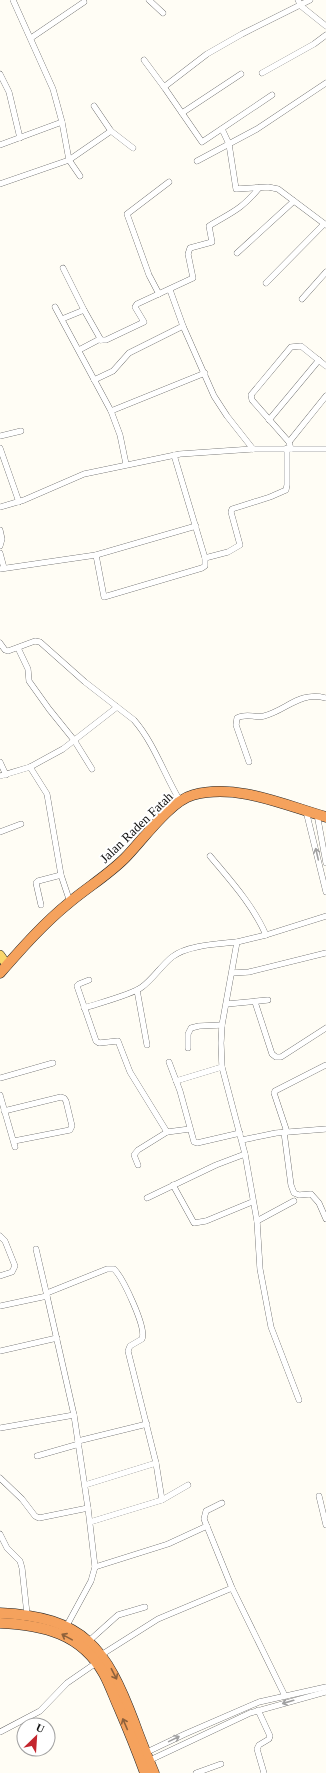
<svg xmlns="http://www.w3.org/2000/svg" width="326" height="1773" font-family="Georgia,serif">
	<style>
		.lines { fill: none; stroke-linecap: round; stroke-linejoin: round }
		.street-casing { stroke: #444; stroke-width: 6 }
		.primary-casing { stroke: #222; stroke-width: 10 }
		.highway-casing { stroke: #222; stroke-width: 11 }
		.street { stroke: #fff; stroke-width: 5.5 }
		.primary { stroke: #f9d66b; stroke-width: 9 }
		.highway { stroke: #f5a25d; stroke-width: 10 }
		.oneway { stroke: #a0a0a0 }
		.oneway2 { stroke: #8e613b }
		.labels { text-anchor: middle; stroke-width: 4; stroke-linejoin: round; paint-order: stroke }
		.street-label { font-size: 13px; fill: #111; stroke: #fff }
	</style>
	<rect width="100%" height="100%" fill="#fffdf5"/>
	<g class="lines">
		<!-- street casing -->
		<g class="street-casing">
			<g id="street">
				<path d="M13,0L53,89L62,122L69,160L80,176"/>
				<path d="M149,0L163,13"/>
				<path d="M298,0L301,6L326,26"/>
				<path d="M31,38L84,2"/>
				<path d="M144,60L164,87L207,54L242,34L310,0"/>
				<path d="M262,73L314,44L326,35"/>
				<path d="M0,74L9,92L20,138"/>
				<path d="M164,87L202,142L272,95"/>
				<path d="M94,106L111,131L133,148"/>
				<path d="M182,113L241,74"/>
				<path d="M222,129L229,144L236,189L268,187L278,189L326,225"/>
				<path d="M0,145L62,122"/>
				<path d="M197,161L257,129L326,83"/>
				<path d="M0,184L69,160L111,131"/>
				<path d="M237,253L294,201"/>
				<path d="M63,268L84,310L101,340"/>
				<path d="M266,283L324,224"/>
				<path d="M170,290L183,326L214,396L227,416L253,449"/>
				<path d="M159,294L149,275L127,214L169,182"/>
				<path d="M302,299L326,272"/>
				<path d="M55,307L111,411L120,435L126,464"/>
				<path d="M62,319L84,310"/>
				<path d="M79,350L98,340H106L144,322L135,307L137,304L193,278L188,254L190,248L212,242L209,226C232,212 241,210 259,188"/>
				<path d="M94,380L113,371L129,353L183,326"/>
				<path d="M111,411L205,373"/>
				<path d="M269,420L319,360"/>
				<path d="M0,436L21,431"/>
				<path d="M289,442L326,396"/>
				<path d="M0,448L19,502"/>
				<path d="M291,449L289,442L252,400L251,395L291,347L301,346L326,366"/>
				<path d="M0,507L24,500L84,474L180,454L253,449H326"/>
				<path d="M0,530L2,539L0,546"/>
				<path d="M0,553L4,568"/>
				<path d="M96,555L104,597L202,568L205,566V558L174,455"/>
				<path d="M205,558L228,552L240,545L231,512L232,509L270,497L286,490L287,485V448"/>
				<path d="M0,569L96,555L196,526"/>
				<path d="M0,643L5,650L8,651L35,641L40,642L85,682L134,720C154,743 164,774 180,801"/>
				<path d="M18,648L28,669L29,681L49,709L74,740L92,769"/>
				<path d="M0,762L6,775"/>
				<path d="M249,762L236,725L237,718C245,713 255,718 264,716C287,710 299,691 326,698"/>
				<path d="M30,767L47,794L61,875L70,902"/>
				<path d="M0,776L30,767L63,749L117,707"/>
				<path d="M306,811L326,892"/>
				<path d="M317,814L326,863"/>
				<path d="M0,832L21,824"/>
				<path d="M210,856C230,880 253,905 266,935L326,916"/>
				<path d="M41,905L36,883L38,881L61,875"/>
				<path d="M266,935L237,942L222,1025L221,1043L222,1067L245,1154L257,1221L260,1269L271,1327L299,1400"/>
				<path d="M232,973L249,972L326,953"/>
				<path d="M89,980L79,984L77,986L96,1041L99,1043L118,1041L130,1072L167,1132"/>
				<path d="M137,990L147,1045"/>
				<path d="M255,1002L272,1054L276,1057H281L326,1028"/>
				<path d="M227,1004L268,1000"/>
				<path d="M84,1008C99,1003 131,995 142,987C153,979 161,966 172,957C187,945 218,944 237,942"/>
				<path d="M188,1048V1034L191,1028L199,1026L222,1025"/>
				<path d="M169,1062L180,1091L194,1142L197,1143L240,1133"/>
				<path d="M0,1078L53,1063"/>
				<path d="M176,1081L222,1067"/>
				<path d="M0,1095L15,1147"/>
				<path d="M4,1111L61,1097L64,1098L66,1101L72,1126L70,1130L14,1141"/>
				<path d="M284,1132L291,1185L294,1193L299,1195L311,1194L319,1203L326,1219"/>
				<path d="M287,1132L274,1093L275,1091L326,1065"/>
				<path d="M242,1140L276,1133L326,1129"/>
				<path d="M138,1165L134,1155L138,1150L167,1132L190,1129"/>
				<path d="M173,1185L194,1223L206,1221L252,1202"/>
				<path d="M147,1198L216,1165L245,1154"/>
				<path d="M257,1221L294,1201"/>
				<path d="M0,1236L5,1241L15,1266L12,1272L0,1276"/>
				<path d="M36,1249L47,1296"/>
				<path d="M47,1293L107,1269H114C123,1278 147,1328 142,1339L130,1346L128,1351L156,1463L85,1485"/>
				<path d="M0,1306L47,1296L74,1415L88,1508L95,1567L91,1581L66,1627"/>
				<path d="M0,1351L57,1338"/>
				<path d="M0,1428L74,1415"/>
				<path d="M78,1441L147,1424"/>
				<path d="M37,1456L79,1444"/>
				<path d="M156,1463L162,1500"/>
				<path d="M0,1478L22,1499L35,1516L39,1518L88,1508"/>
				<path d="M319,1496L326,1525"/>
				<path d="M222,1503L206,1511L204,1519L232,1588L285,1696"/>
				<path d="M90,1522L162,1500L188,1485"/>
				<path d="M0,1534L7,1548L20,1561L22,1568L27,1614"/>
				<path d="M95,1567L168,1544L207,1526"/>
				<path d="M89,1641L118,1615L145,1607"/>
				<path d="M101,1655L158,1619L232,1588"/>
				<path d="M258,1710L270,1736L269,1739L259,1745L257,1749L264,1773"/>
				<path d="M0,1732L40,1711L67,1683L96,1663"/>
				<path d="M145,1753L185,1734L259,1702L326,1687"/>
				<path d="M148,1761L250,1713L326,1692"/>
				<path d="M196,1773L221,1764"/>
			</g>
		</g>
		<!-- primary casing -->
		<g class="primary-casing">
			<path id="primary" d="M0,955L7,965"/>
		</g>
		<!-- highway casing -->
		<g class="highway-casing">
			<g id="highway">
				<path d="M0,973C22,948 44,923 70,902C88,887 108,875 125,858C142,841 170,801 193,795C237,783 284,805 326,817"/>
				<path d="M0,1613C84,1617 106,1648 134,1722C140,1739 147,1756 154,1773"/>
				<path d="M0,1623C43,1625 81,1633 104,1674C110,1685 114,1697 119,1708C128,1729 137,1751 145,1773"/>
			</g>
		</g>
		<!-- street -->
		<use href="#street" class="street"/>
		<!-- primary -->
		<use href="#primary" class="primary"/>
		<!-- highway -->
		<use href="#highway" class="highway"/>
	</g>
	<!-- one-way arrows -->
	<defs><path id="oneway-shaft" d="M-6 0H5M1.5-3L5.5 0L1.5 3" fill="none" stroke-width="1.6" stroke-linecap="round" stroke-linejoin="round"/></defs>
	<g class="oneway">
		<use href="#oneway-shaft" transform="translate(317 854) rotate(-103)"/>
		<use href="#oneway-shaft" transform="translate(288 1702) rotate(164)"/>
		<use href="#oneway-shaft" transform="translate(174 1739) rotate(-26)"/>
	</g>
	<g class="oneway2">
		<use href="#oneway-shaft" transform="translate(67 1637) rotate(-151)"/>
		<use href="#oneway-shaft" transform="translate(114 1674) rotate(63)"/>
		<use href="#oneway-shaft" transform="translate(125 1724) rotate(-113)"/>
	</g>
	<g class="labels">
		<!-- street labels -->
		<g class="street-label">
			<text transform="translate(136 827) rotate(-44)" y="5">Jalan Raden Fatah</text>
		</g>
	</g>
	<!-- north arrow -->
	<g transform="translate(36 1737) rotate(25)"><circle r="19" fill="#ffffff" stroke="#a0a0a0"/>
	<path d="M0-3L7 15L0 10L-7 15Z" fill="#c4262e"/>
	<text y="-6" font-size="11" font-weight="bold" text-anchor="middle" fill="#111111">U</text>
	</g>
</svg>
